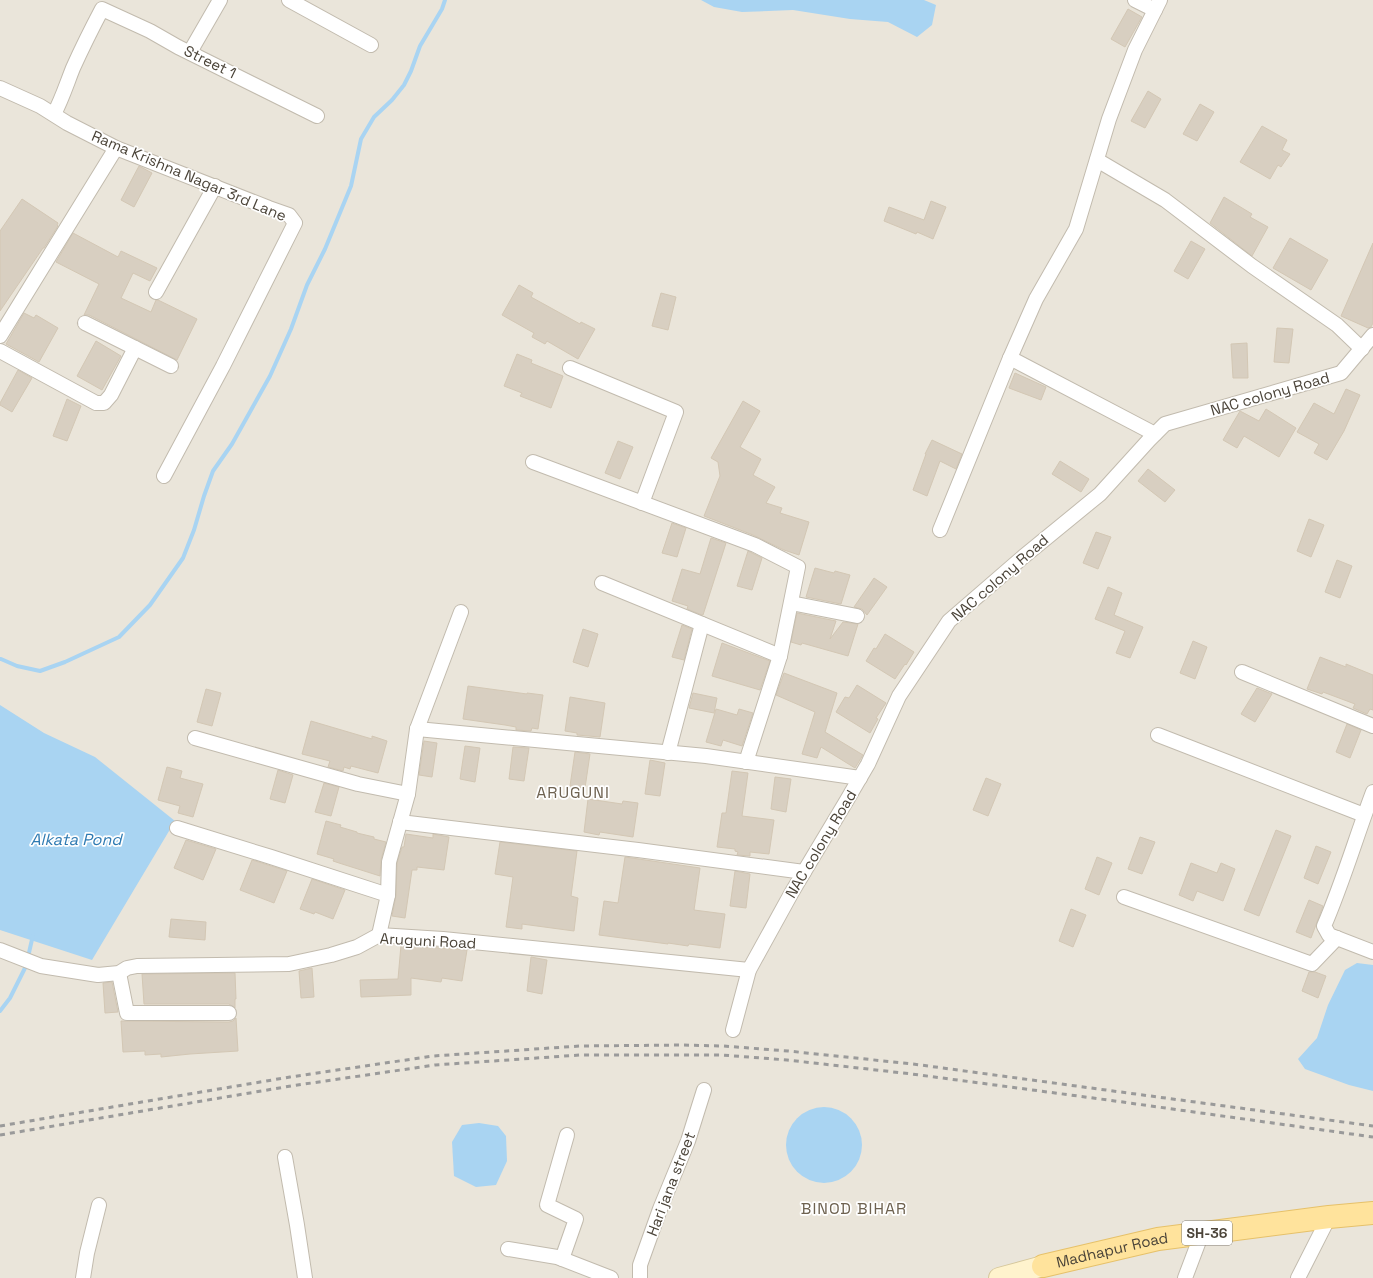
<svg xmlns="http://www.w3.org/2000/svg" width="1373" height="1278" font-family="'Space Grotesk',sans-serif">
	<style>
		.residential { fill: #eae5da }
		.water { fill: #a9d4f2 }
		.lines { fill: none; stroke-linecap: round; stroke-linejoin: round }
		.stream { stroke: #a9d4f2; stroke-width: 4 }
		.building { fill: #d8cfc1; stroke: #d3c7b4 }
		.street-casing { stroke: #c2bbae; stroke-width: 16 }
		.secondary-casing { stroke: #d6c79b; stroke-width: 22 }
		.primary-casing { stroke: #e6c16a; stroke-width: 24 }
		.street { stroke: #fff; stroke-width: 14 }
		.secondary { stroke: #fff3cd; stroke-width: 20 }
		.primary { stroke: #ffe39c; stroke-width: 22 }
		.rail { stroke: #9a9a9a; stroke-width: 3; stroke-dasharray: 5 5; stroke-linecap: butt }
		.labels { text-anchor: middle; stroke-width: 3.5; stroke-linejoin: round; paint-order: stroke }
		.shield { fill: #fff; stroke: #817c74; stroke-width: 1 }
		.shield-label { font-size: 14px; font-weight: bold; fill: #4b4439 }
		.street-label { font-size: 15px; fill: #4b4439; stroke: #fff }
		.neighbourhood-label { font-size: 16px; letter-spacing: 1px; fill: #6e6250; stroke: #fff }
		.water-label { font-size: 16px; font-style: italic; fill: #2e7ab2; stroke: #fff }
	</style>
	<rect width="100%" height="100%" fill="#f6f3ec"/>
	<!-- residential -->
	<rect class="residential" x="0" y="0" width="1373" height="1278"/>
	<!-- water -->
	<g class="water">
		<path d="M701,0H924L936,5L932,25L917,37L888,22L850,19L793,10L742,12L714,7Z"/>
		<path d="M0,705L44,733L95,757L175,821L92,960L0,930Z"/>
		<path d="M1357,963L1373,965V1091L1349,1085L1305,1069L1298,1059L1317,1038L1328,1005L1345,970Z"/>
		<circle cx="824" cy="1145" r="38"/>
		<path d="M479,1123L498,1126L506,1136L507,1161L496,1185L476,1187L454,1176L452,1142L462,1125Z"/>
	</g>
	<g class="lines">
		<!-- stream -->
		<g class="stream">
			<path d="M0,659H1L17,666L40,671L65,662L119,637L150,605L183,558L194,530L204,496L213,471L232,444L270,376L291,329L307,285L325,249L351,186L361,139L374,117L392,100L404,85L411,71L420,46L442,9L445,0"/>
			<path d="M0,1011L10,998L26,966L33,935"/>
		</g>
	</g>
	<!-- building -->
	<g class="building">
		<path d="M1128,9L1142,17L1125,47L1111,39Z"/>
		<path d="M1148,91L1161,99L1145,128L1131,121Z"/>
		<path d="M1200,104L1214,112L1197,141L1183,134Z"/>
		<path d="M1262,126L1287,140L1282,150L1290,154L1281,167L1278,165L1270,179L1240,162Z"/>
		<path d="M139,166L152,173L134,207L121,200Z"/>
		<path d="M1224,197L1252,214L1250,217L1268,227L1252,256L1210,223Z"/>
		<path d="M22,199L58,223L57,225L58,226L44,248H43L0,311V231Z"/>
		<path d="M931,201L946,207L933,239L917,232L916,234L884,221L889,207L924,220Z"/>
		<path d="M73,233L118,257L121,251L157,268L150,281L133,273L121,298L151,312L156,300H158L197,319L177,360L89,315H84L99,284L56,262Z"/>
		<path d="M1290,238L1328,260L1311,290L1273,268Z"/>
		<path d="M1191,241L1205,249L1188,279L1174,271Z"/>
		<path d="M1373,243V323L1371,327L1368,328L1341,316Z"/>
		<path d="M519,285L533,293L531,297L580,324L581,322L595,329L578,359L547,341L545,344L532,337L534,333L502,315Z"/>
		<path d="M661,293L676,297L668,330L652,326Z"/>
		<path d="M24,313L34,318L36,315L58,328L39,362L6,344Z"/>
		<path d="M1277,328L1293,329L1289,363L1274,362Z"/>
		<path d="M96,341L121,356L102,390L77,376Z"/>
		<path d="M1247,343L1248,378H1233L1231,344Z"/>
		<path d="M517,354L532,360L531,363L563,376L551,408L520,396L522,393L504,386Z"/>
		<path d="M18,370L32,378L12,412L0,405V403Z"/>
		<path d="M1015,373L1046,387L1041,400L1009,388Z"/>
		<path d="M1346,389L1360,395L1344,431L1327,460L1314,453L1319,444L1297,432L1314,403L1334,414Z"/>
		<path d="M67,399L81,406L67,441L53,436Z"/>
		<path d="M743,401L760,411L740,447L761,459L753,475L775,487L766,503L782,508L780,513L809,522L799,555L784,550L753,535L704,516L720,476L718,462L711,458Z"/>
		<path d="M1266,409L1296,428L1279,457L1244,436L1237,448L1223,440L1240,411L1259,421Z"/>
		<path d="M932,440L962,454L956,469L940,461L927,496L913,490L926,454H925Z"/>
		<path d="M618,441L633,447L620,479L605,473Z"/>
		<path d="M1060,461L1089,479L1081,492L1052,474Z"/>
		<path d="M1148,469L1175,490L1165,502L1138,481Z"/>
		<path d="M1309,519L1324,525L1311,557L1297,551Z"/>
		<path d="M672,523L686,528L677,557L662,553Z"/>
		<path d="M1096,532L1111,537L1098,569L1083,563Z"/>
		<path d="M711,538L726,543L703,615H702L687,609L688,606L672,601L682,569L700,574Z"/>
		<path d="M748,551L762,558L752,590L737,586Z"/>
		<path d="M1337,560L1352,566L1340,598L1325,592Z"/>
		<path d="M815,568L834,573L835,571L850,575L841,604L806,597Z"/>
		<path d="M874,578L887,587L867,615L862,609L854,607Z"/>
		<path d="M1108,587L1122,593L1114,615L1143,627L1130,658L1116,653L1125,631L1095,619Z"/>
		<path d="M797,613L836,621L830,639L843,622L858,624L848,656L802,643L801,645L791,642Z"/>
		<path d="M682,625L692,629L684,660L672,657Z"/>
		<path d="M583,629L598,634L588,667L573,662Z"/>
		<path d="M885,634L914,652L906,665L905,664L895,679L866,661L874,648L876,649Z"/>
		<path d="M1193,641L1207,647L1195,679L1180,673Z"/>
		<path d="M722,643L770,661L760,690L712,676Z"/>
		<path d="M1320,657L1346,667V664L1373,675V710L1370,709L1367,714L1353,708L1355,704L1323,692L1322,694L1307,689Z"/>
		<path d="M784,673L837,693L825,732L863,755L855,768L821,747L817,758L802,754L815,712L776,695Z"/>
		<path d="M857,685L886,703L876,718L878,719L870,733L836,712L845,697L849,698Z"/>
		<path d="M468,686L527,694V693L543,695L538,729L532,728L531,731L516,730V727L505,725L463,719Z"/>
		<path d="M1257,688L1272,694L1255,722L1241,714Z"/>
		<path d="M206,689L221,693L212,726L197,722Z"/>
		<path d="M693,693L717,698L714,713L689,708Z"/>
		<path d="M570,697L605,703L600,737L577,735V733L565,731Z"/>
		<path d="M716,709L737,715L739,709L753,713L742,746L723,740L721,746L706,742Z"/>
		<path d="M311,721L372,739V736L387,741L378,773L351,766L350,769L344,767L343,771L328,767L330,761L302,754Z"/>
		<path d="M1347,724L1361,730L1350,758L1336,752Z"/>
		<path d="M424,741L437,743L432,777L419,775Z"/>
		<path d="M465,746L480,748L475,782L460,779Z"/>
		<path d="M513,747L529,748L524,781L509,779Z"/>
		<path d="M575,752L590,754L585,788L570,786Z"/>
		<path d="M650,760L665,763L660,796L645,794Z"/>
		<path d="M167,767L182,771L180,778L203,784L193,817L178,813L180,806L158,800Z"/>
		<path d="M278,770L293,775L285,803L270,799Z"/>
		<path d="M732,771L748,773L742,816L774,820L769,854L750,852V856L737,855L738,852L735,851V849L717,847L722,813H726Z"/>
		<path d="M775,777L791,779L786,812L771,809Z"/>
		<path d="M986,778L1001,784L988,816L973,810Z"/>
		<path d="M324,783L339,787L331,816L315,812Z"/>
		<path d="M588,799L622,804L623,801L638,803L633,837L600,832L599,835L584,832Z"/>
		<path d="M326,821L341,825L340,827L357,832V833L374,837V839L386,842L381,860L380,876L339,863L333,861L334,859L317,854Z"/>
		<path d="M1276,830L1291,836L1259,916L1244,910Z"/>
		<path d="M406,834L433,838V834L449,837L444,870L417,867V870H412L405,918L392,916L396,895L397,863L402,847H404Z"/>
		<path d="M1140,837L1155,842L1142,874L1128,869Z"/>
		<path d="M186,840L216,849L203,880L174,868Z"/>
		<path d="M500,842L577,851L571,896L578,898L574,931L522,924V929L506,927L513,877L495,874Z"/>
		<path d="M1316,846L1331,852L1318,884L1304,878Z"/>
		<path d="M625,857L700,868L694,910L725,914L720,948L689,944L688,946L668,943V944L599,935L604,901L618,903Z"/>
		<path d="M1097,857L1112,863L1099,895L1085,889Z"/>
		<path d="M252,860L287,871L274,903L240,890Z"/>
		<path d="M1191,863L1217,873L1221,863L1235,869L1223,901L1197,891L1193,901L1179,895Z"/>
		<path d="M735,871L750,874L746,908L730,906Z"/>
		<path d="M312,879L345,890L333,919L315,912L314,914L300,909Z"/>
		<path d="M1309,900L1323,906L1311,938L1296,932Z"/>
		<path d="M1071,909L1086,915L1073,947L1059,941Z"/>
		<path d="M171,919L206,922L205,940L169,937Z"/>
		<path d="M401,945L467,950L462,981L442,978L441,982L411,978V995L361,997L360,980L398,979Z"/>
		<path d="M531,957L547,960L542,994L527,991Z"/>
		<path d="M312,968L314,997L301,998L299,971Z"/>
		<path d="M1309,972H1315L1326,976L1318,998L1302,991Z"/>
		<path d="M235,973L236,999H235V1008L229,1004H144L142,974Z"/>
		<path d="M112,982L118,1012L105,1013L103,983Z"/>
		<path d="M236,1018L238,1051L190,1054L161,1057V1054L145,1055V1051L123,1052L121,1021L229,1022L233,1021Z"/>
	</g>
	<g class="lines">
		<!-- street casing -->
		<g class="street-casing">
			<g id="street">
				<path d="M289,0L371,45"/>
				<path d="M1135,0L1155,10"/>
				<path d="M190,52L220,0"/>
				<path d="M0,88L40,106L67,123L116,148L269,208L289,215L295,223L223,366L164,476"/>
				<path d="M54,114C62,99 67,83 73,68C82,48 92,28 102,9L150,31L178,47L317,116"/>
				<path d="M1097,160L1165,200L1252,266L1337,325L1362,349"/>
				<path d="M156,292L215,186"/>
				<path d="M85,323L171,366"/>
				<path d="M0,336L116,148"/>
				<path d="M0,351L96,403H104L111,395L135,348"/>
				<path d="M1010,358L1155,434"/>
				<path d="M570,368L676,412L642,503"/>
				<path d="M533,462L755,545L798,567L780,656L746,762"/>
				<path d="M940,530L1010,358L1036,299L1076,229L1109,119L1135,50L1160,0"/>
				<path d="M602,583L780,656"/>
				<path d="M791,603L857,616"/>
				<path d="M1242,672L1373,726"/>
				<path d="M417,729L706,756L860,778"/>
				<path d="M1158,735L1364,815"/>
				<path d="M195,738L358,784L408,794"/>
				<path d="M668,753L702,624"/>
				<path d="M1373,792C1356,837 1343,882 1324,926L1329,935L1373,952"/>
				<path d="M400,822L638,850L804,872"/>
				<path d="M177,828L271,857L388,895"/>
				<path d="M1124,897L1312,964L1337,938"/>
				<path d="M379,935L388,895L389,862L408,794L417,729L461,612"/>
				<path d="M0,950L41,966L98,975L119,973L127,968L137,966L289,964L331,955L357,947L379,935L443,939L749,970"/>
				<path d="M119,973L127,1013H229"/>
				<path d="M733,1030L749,970L792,892L847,800L868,764L899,696L949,621L1023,557L1100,494L1149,440L1165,424L1341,373L1373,335"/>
				<path d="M285,1157L297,1225L305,1278"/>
				<path d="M508,1249L557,1257L611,1278"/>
				<path d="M562,1259L576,1219L547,1205L567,1135"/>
				<path d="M83,1278L87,1253L99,1205"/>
				<path d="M640,1278V1265L660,1209L688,1141L704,1090"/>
				<path d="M1185,1278L1202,1233"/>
				<path d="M1298,1278L1329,1217"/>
			</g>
		</g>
		<!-- secondary casing -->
		<g class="secondary-casing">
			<path id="secondary" d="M999,1278L1043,1266"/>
		</g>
		<!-- primary casing -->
		<g class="primary-casing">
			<g id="primary">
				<path id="s1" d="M1043,1266L1158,1239L1329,1217L1373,1213"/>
			</g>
		</g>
		<!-- street -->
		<use href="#street" class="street"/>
		<!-- secondary -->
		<use href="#secondary" class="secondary"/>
		<!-- primary -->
		<use href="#primary" class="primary"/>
		<!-- rail -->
		<g class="rail">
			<path d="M0,1126L290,1077L433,1056L580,1046L684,1045L723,1046L788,1051L913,1064L1373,1126"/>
			<path d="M0,1135L291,1086L435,1065L580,1055H722L787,1060L912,1074L1108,1100L1373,1137"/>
		</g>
	</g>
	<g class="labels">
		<!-- shield labels -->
		<rect class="shield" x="1182" y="1221" width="50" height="24" rx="3"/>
		<g class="shield-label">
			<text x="1207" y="1238">SH-36</text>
		</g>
		<!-- street labels -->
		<g class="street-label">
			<text transform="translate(210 62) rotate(26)" y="5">Street 1</text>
			<text transform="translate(189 176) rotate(23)" y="5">Rama Krishna Nagar 3rd Lane</text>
			<text transform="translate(1270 394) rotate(-16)" y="5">NAC colony Road</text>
			<text transform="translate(1000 578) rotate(-41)" y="5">NAC colony Road</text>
			<text transform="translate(821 844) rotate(-59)" y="5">NAC colony Road</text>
			<text transform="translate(428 941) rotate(3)" y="5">Aruguni Road</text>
			<text transform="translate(671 1184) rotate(-69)" y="5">Hari jana street</text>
			<text dy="5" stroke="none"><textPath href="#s1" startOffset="71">Madhapur Road</textPath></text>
		</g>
		<!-- neighbourhood labels -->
		<g class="neighbourhood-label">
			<text x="573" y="798">ARUGUNI</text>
			<text x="854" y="1214">BINOD BIHAR</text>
		</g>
		<!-- water labels -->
		<g class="water-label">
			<text x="76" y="845">Alkata Pond</text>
		</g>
	</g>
</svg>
